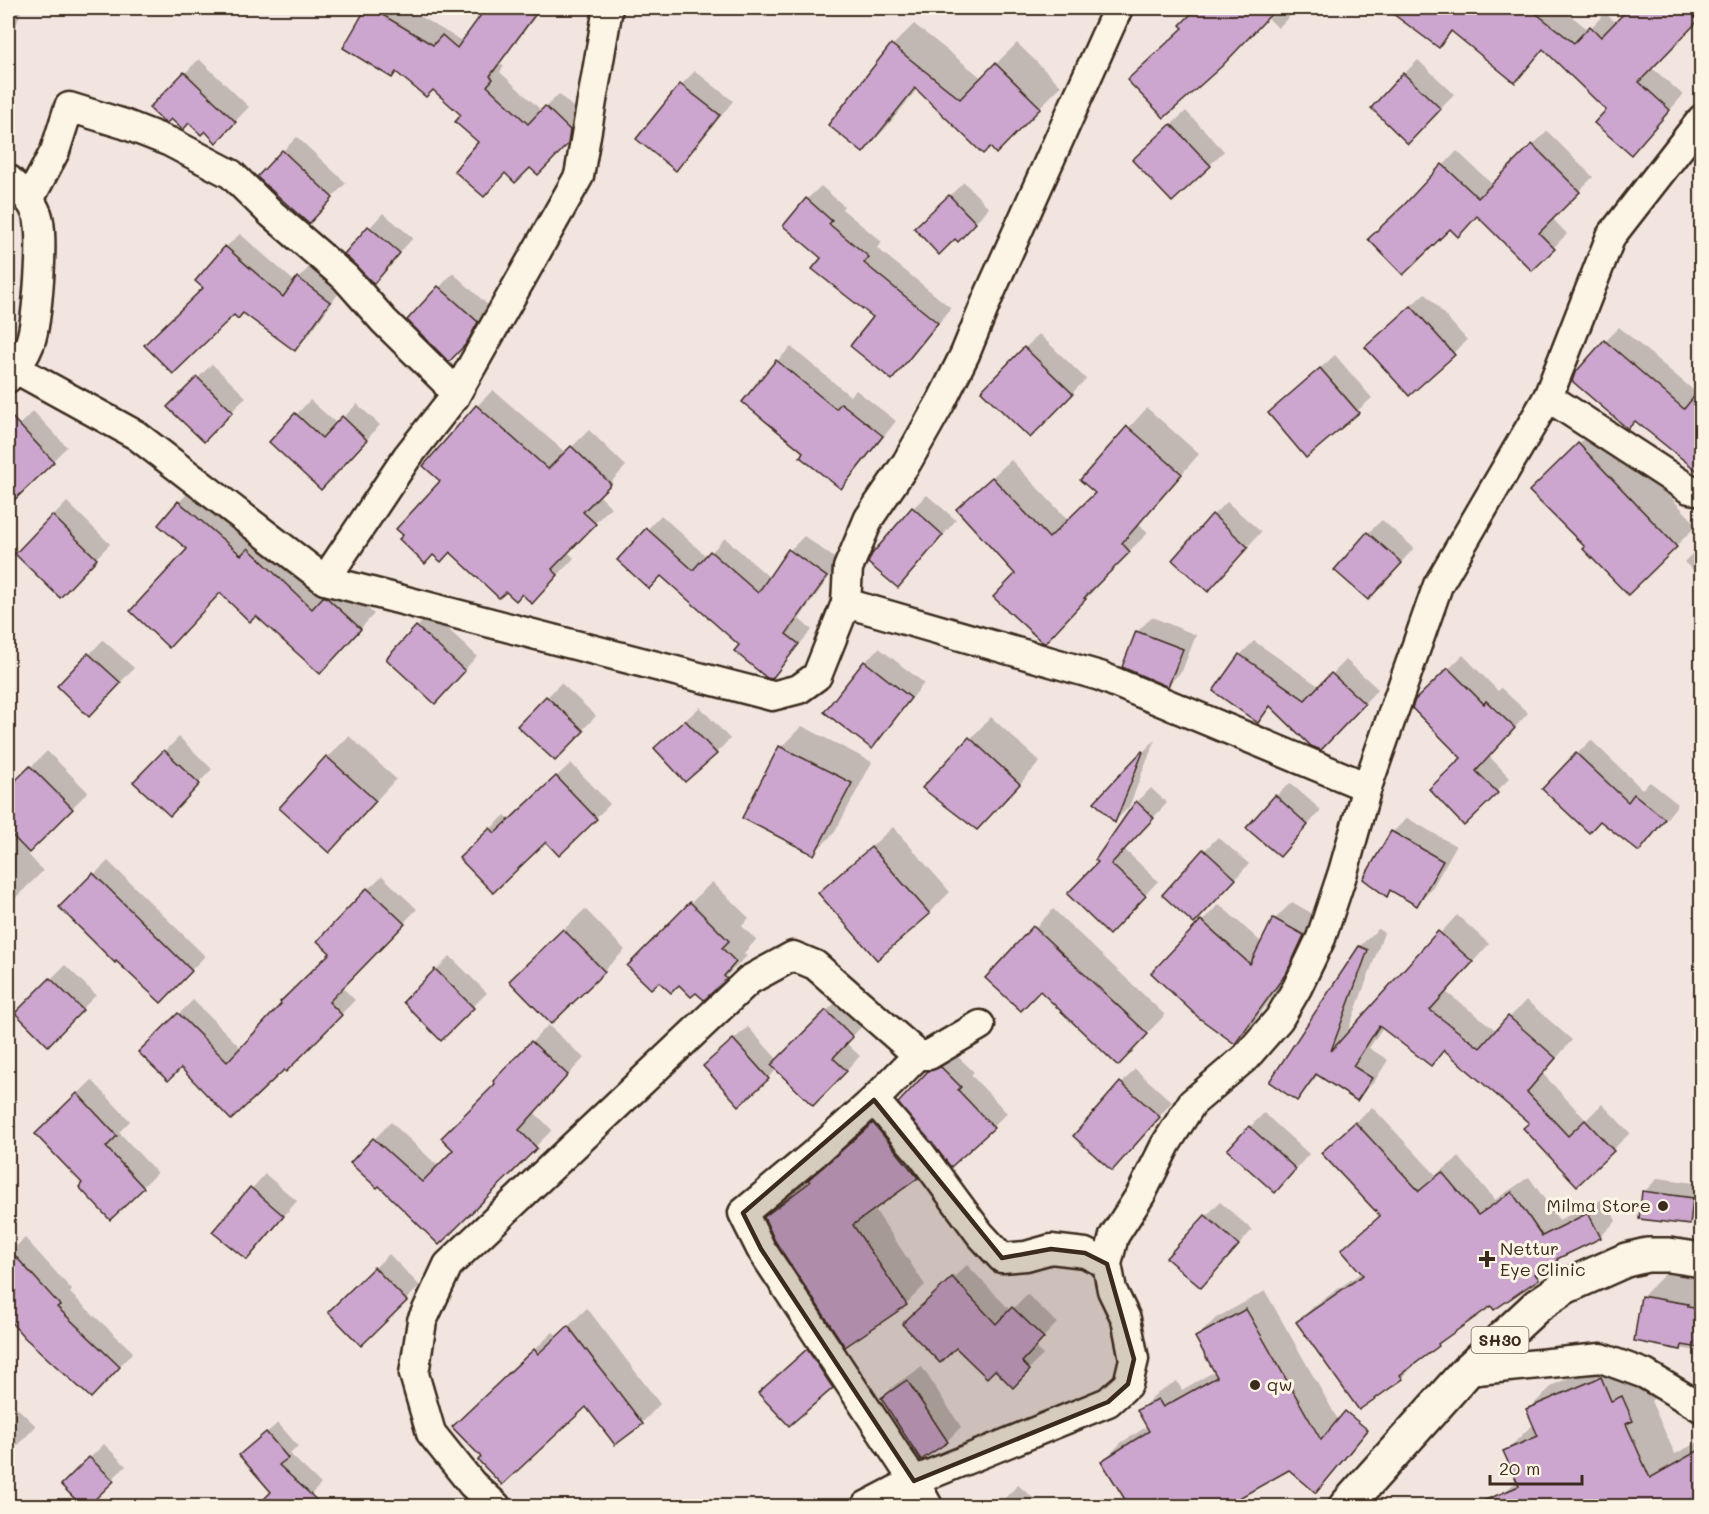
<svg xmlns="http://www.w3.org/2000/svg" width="1709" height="1514" font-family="Mali,sans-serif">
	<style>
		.shadow { fill: #0003 }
		.building { fill: #cca6ce; stroke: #3b2a1e; stroke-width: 1.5 }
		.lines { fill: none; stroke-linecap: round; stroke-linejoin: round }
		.minor-casing { stroke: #3b2a1e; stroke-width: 33 }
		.primary-casing { stroke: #3b2a1e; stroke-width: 38 }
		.minor { stroke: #fcf5e5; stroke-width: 28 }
		.primary { stroke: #fcf5e5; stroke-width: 33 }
		.marked { fill: #3b2a1e; fill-opacity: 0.2; stroke: #3b2a1e; stroke-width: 4.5; stroke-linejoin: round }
		.poi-dot { fill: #3b2a1e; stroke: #fcf5e5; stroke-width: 2 }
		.labels { text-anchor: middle; stroke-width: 6; stroke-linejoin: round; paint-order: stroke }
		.shield { fill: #fcf5e5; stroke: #75675a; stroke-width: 1.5 }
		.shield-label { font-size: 16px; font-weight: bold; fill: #3b2a1e }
		.poi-label { font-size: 18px; fill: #3b2a1e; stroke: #fcf5e5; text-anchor: start }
	</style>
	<rect width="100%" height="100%" fill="#f2e5e0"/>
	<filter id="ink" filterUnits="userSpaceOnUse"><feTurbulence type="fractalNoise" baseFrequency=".0167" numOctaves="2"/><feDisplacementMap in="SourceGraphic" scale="12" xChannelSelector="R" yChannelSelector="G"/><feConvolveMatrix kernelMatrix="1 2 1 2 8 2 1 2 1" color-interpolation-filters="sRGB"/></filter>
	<g filter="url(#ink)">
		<!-- shadow -->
		<g class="shadow">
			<path d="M8,8H22L15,29L8,36Z"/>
			<path d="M171,8H189L180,17Z"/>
			<path d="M368,8H406L504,66L500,72L542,111L559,94L583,117L581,129L538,173L531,166L506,172L484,195L480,142L463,115L433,88L345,47Z"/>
			<path d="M488,8H542L514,45L500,59L470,33Z"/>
			<path d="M1199,8H1298L1278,28L1267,17L1184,27L1182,25Z"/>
			<path d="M1402,8H1561L1589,30L1605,13L1616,23L1631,8H1702V16L1651,67L1683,95L1645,139L1608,109L1544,48L1515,81L1453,31L1439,46L1397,15Z"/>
			<path d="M914,24L982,78L1017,43L1061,86L996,152L918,88L884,130L863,151L830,125L893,45Z"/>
			<path d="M199,59L249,107L216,141L205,129L190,121L171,117L151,108Z"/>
			<path d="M1418,60L1454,94L1408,142L1404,74Z"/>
			<path d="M695,71L733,101L690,155L676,169L681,85Z"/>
			<path d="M1186,111L1224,151L1210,165L1148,146Z"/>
			<path d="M1547,131L1593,177L1552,218L1567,234L1532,269L1478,215L1450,227L1412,199L1457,151L1493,185Z"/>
			<path d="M297,137L346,183L322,208L283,151Z"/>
			<path d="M964,182L989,208L958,240L955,237L916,228Z"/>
			<path d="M821,186L844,206L842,209L882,242L877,248L951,308L906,364L892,378L875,317L807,199Z"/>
			<path d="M383,213L413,238L374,281L346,254Z"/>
			<path d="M240,234L295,282L312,264L343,287L309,335L295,349L243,311L205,288L226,247Z"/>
			<path d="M453,273L491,308L479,328L463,346L409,320Z"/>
			<path d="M1425,293L1467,340L1453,353L1381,333Z"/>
			<path d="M1619,327L1699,395L1702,393V473L1576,374Z"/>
			<path d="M1039,334L1086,379L1030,436L983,391Z"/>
			<path d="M791,347L850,396L856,390L896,421L855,473L841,487L805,452L777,361Z"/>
			<path d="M1335,355L1372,398L1306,456L1270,413Z"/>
			<path d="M212,364L246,397L204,440L169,407Z"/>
			<path d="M493,390L566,453L589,430L626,466L599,495L611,507L567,551L574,558L549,585L443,481L477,406Z"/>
			<path d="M310,400L337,424L357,404L380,425L335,474L271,442Z"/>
			<path d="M1147,408L1199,454L1139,524L1148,533L1101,578L1103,580L1064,623L1017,574L977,491L1011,460L1069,521L1097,493L1082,479Z"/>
			<path d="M33,411L67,447L17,495L8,484V436Z"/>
			<path d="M1600,423L1697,525L1676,546L1587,547L1531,491Z"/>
			<path d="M193,488L263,535L327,595L340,584L374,614L334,658L189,549L179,502Z"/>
			<path d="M927,495L956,520L912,572L913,508Z"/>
			<path d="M67,502L110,544L60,595L17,554Z"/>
			<path d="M1227,502L1261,532L1208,590L1213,515Z"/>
			<path d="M661,515L707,557L725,538L770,578L790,550L804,536L840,562L799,619L812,630L771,677L741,645L662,574L619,560Z"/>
			<path d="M1382,520L1414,548L1382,584L1368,533Z"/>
			<path d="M1702,544V578L1684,562Z"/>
			<path d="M431,613L477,656L448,688L417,627Z"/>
			<path d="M1152,617L1196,635L1182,671L1168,685L1124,666L1138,631Z"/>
			<path d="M103,640L134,668L103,701L59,686Z"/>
			<path d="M1254,641L1320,687L1346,660L1378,689L1335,734L1272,706L1258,721L1215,691L1240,655Z"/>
			<path d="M879,648L924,683L885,733L872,747L865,662Z"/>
			<path d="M1463,655L1498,691L1501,688L1528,713L1489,756L1510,778L1464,824L1463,758L1416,701Z"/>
			<path d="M561,683L596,716L568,745L519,726Z"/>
			<path d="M8,697L14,703L8,709Z"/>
			<path d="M700,707L730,739L716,753L670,734Z"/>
			<path d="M991,717L1040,762L998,807L924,788Z"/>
			<path d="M802,726L872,762L835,832L814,853L781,747Z"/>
			<path d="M349,736L396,779L329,851L327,758Z"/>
			<path d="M179,737L212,769L183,800L135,782Z"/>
			<path d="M1155,740L1129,807L1115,821L1143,752Z"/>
			<path d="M1591,740L1642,789L1650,782L1678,804L1653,836L1639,850L1577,754Z"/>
			<path d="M47,751L88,792L27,853L43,871L8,905V790Z"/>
			<path d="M571,763L610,804L559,854L546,840L475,844L505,815L510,820Z"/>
			<path d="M1290,783L1321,810L1294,841L1276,796Z"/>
			<path d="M1151,788L1167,803L1124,849L1158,881L1123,919L1100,861L1097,859L1137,802Z"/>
			<path d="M1407,818L1456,846L1431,890L1417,904L1392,890L1387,895L1365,879L1393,832Z"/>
			<path d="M893,827L950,892L929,913L820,893Z"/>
			<path d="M1218,837L1249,864L1208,908L1204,851Z"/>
			<path d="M108,861L205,956L161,1001L61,907Z"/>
			<path d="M382,876L417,909L342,987L355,1000L286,1070L181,1065L141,1052L193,1000L241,1048L332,953L368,889Z"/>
			<path d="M712,882L749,918L742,926L756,940L743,954L747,956L704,998L696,990L679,983L691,903Z"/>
			<path d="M1292,902L1320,918L1303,953L1252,1025L1235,1042L1153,973L1219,904L1262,943L1275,919Z"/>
			<path d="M585,909L625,950L551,1022L511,981Z"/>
			<path d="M1053,909L1165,1015L1136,1045L1041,990L988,978Z"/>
			<path d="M1457,915L1489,944L1446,992L1497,1031L1526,1000L1572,1040L1543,1074L1586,1120L1602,1104L1630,1133L1577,1184L1531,1123L1446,1049L1431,1064L1383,1027L1369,1048L1388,1060L1374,1082L1357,1099L1319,1074L1297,1099L1271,1081L1360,946L1378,929L1384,933L1346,1036Z"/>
			<path d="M450,956L487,993L441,1038L405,1002Z"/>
			<path d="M65,965L96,995L48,1044L17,1013Z"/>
			<path d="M841,997L866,1022L846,1043L860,1056L813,1104L777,1069L768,1078L719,1052L748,1027L778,1060Z"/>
			<path d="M548,1025L584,1058L534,1112L552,1130L439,1243L379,1184L352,1162L391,1122L439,1167L455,1150L497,1084L532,1042Z"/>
			<path d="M955,1054L974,1072L971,1075L1007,1113L952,1165L929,1073L944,1058Z"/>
			<path d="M1135,1069L1172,1102L1126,1155L1075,1136Z"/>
			<path d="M92,1080L130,1121L119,1132L157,1173L110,1218L84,1183L37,1134Z"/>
			<path d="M893,1105L936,1157L917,1176L874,1208L925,1285L906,1304L765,1218L785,1198L815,1176Z"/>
			<path d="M1372,1107L1436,1175L1459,1157L1495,1200L1529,1177L1559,1220L1605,1198L1616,1221L1600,1237L1565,1253L1538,1278L1492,1304L1447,1336L1417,1360L1418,1362L1402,1378L1360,1408L1298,1322L1314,1306L1362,1272L1343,1250L1381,1215L1339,1137Z"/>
			<path d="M1264,1113L1309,1154L1289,1177L1250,1127Z"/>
			<path d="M265,1174L297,1201L247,1258L214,1231Z"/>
			<path d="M1658,1178L1702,1184V1212L1689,1224L1644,1192Z"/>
			<path d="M1220,1202L1252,1230L1215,1272L1206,1216Z"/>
			<path d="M25,1238L72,1290L70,1293L133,1352L105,1382L26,1337L8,1317V1254Z"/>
			<path d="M389,1254L420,1286L361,1344L330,1312Z"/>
			<path d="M1677,1262L1702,1266V1352L1635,1340L1642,1297Z"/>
			<path d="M967,1265L1011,1311L1027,1294L1057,1323L1034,1347L1043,1355L1013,1385L995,1368L956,1346L918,1310Z"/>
			<path d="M1265,1291L1341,1425L1323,1444L1222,1506H1131L1103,1461L1122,1442L1148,1426L1139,1411L1158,1392L1177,1381L1182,1390L1215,1371L1197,1337L1216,1318Z"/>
			<path d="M587,1308L660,1404L642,1423L586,1405L483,1457L473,1408L553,1332L558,1336Z"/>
			<path d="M821,1337L846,1372L832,1386L774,1379Z"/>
			<path d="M1626,1353L1657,1395L1651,1401L1675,1454L1702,1440V1506L1698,1504L1693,1506H1510L1504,1493L1518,1480L1505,1452L1530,1427L1535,1425L1528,1410L1553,1385Z"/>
			<path d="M922,1367L961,1427L947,1441L882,1398L896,1384Z"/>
			<path d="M8,1399L36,1426L8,1456Z"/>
			<path d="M278,1423L298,1446L290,1454L321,1484L300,1506H281L270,1496L273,1492L252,1445Z"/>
			<path d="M104,1444L126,1466L84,1506L63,1485Z"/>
			<path d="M1018,1485L1042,1506H997Z"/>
			<path d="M440,1501L447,1506H434Z"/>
		</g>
		<!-- building -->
		<g class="building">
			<path d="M366,8H371L433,45L442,35L457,48L486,8H540L490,76L493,79L487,86L528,124L545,106L570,130L568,144L538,175L530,168L515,183L505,173L484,197L454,171L478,142L455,122L461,115L433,90L426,97L396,72L392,78L343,48Z"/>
			<path d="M1197,8H1277L1222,66L1164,118L1127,80L1183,28L1180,25Z"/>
			<path d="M1385,8H1529L1574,43L1590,26L1601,37L1629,8H1685L1699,20L1639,82L1670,110L1631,155L1594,123L1606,110L1543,49L1515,83L1451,31L1439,48Z"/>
			<path d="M891,44L960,99L995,63L1041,108L996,154L990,147L983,154L915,88L863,153L828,125Z"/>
			<path d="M184,72L236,122L216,143L205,131L201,135L189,123L183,130L171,119L167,123L164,122L149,108Z"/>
			<path d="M1403,73L1441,109L1408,144L1371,108Z"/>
			<path d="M680,84L720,115L676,171L636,139Z"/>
			<path d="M1171,124L1211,166L1172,202L1132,160Z"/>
			<path d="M1532,144L1580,192L1539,233L1555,249L1532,271L1477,216L1458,237L1450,229L1403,275L1368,239L1404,205L1442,164L1478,198Z"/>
			<path d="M282,150L333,198L309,224L257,177Z"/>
			<path d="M949,195L976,223L958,242L955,239L939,255L914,228Z"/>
			<path d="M806,198L832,221L829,224L869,257L864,263L938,323L892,380L850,346L873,317L812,269L821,258L783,226Z"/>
			<path d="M368,226L400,253L374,284L344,254Z"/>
			<path d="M225,246L283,297L297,277L330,302L295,351L243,313L238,319L234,315L173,374L144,345L203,288L195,281Z"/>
			<path d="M438,286L478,322L466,344L449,362L407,320Z"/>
			<path d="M1411,306L1455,355L1409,396L1365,347Z"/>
			<path d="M1604,340L1684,409L1701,388V474L1635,421L1628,429L1572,381L1575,373Z"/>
			<path d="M1024,347L1073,394L1030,438L981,391Z"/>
			<path d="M776,360L836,409L841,403L883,436L841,489L800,457L803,452L742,402Z"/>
			<path d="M1320,368L1359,413L1306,458L1268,413Z"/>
			<path d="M197,377L233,412L204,442L167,407Z"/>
			<path d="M476,405L548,469L571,446L611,484L583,512L596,524L552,569L558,575L532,604L522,594L516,601L506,592L499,598L450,552L441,562L433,555L425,564L399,539L403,535L396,529L440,481L423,466Z"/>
			<path d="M8,413L54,462L8,506Z"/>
			<path d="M295,413L322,438L342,416L367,440L321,490L269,442Z"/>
			<path d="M1127,426L1182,474L1122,543L1130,552L1084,598L1086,599L1045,643L1042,642L993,597L1015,574L956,509L992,477L1049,538L1095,493L1080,480Z"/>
			<path d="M1578,443L1677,547L1628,595L1583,549L1585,547L1529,491Z"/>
			<path d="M178,501L241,555L248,548L312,609L323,597H326L361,629L320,674L256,616L250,622L220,593L169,648L130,611L187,549L158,525Z"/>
			<path d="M912,507L943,535L898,588L868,563L872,554Z"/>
			<path d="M1212,514L1248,547L1208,592L1172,560Z"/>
			<path d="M52,515L97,559L60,598L15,554Z"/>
			<path d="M646,528L693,570L710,551L758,593L788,549L827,577L786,634L799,644L772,679L767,678L734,651L739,645L661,576L649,589L617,560Z"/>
			<path d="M1367,532L1402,563L1368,600L1334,570Z"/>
			<path d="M416,626L465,671L435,704L386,659Z"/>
			<path d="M1136,631L1183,649L1168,687L1122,667Z"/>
			<path d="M88,653L121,683L89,717L57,686Z"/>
			<path d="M1239,654L1305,700L1331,673L1365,704L1321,750L1311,746L1270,706L1258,723L1213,691Z"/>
			<path d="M864,661L911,698L872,749L824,712Z"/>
			<path d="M1448,668L1484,704L1486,701L1515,728L1476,771L1498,793L1464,826L1429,789L1461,758L1412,708L1415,700Z"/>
			<path d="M546,696L584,731L555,761L517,726Z"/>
			<path d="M685,720L717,754L685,782L654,748Z"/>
			<path d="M969,737L1020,784L977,830L922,788Z"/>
			<path d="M779,746L852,783L814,855L742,818Z"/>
			<path d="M164,750L200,784L170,816L133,782Z"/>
			<path d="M1142,751L1143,752L1115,823L1094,802Z"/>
			<path d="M1576,753L1628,802L1634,794L1665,819L1639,852L1600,821L1589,833L1542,789Z"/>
			<path d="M326,756L376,801L329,853L279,808Z"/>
			<path d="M30,766L73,809L29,853L8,831V788Z"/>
			<path d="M556,776L597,819L559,856L546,842L493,893L459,858L490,828L495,833Z"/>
			<path d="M1275,795L1308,825L1280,857L1246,828Z"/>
			<path d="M1136,801L1154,818L1111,864L1146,896L1109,935L1067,894L1098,862L1095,860Z"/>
			<path d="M1391,831L1443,861L1417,906L1390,890L1387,897L1363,879Z"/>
			<path d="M871,847L930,914L877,960L818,893Z"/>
			<path d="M1203,849L1236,879L1194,924L1162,895Z"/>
			<path d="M93,873L192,971L161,1003L116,961L115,963L59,907Z"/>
			<path d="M367,888L405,924L329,1002L342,1015L286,1072L284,1070L231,1120L181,1068L168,1081L138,1052L178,1013L227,1062L281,1004L280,1002L330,953L317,941Z"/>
			<path d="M690,902L729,941L722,948L736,962L724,976L727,979L704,1000L696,993L691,997L679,985L671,993L659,982L651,989L627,966Z"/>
			<path d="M1273,918L1304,935L1287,972L1235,1044L1199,1018L1151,973L1201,920L1250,964Z"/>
			<path d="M1033,926L1148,1034L1118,1066L1040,991L1021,1011L985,978Z"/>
			<path d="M563,929L605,972L551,1024L509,981Z"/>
			<path d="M1438,931L1473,962L1430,1010L1480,1048L1508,1016L1556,1058L1527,1092L1568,1136L1585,1120L1614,1151L1577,1186L1523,1128L1529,1123L1444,1050L1431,1066L1379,1026L1353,1066L1372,1078L1357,1101L1316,1074L1297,1101L1269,1082L1359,946L1368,950L1331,1051Z"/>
			<path d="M435,969L474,1008L441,1041L403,1002Z"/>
			<path d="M50,978L83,1010L48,1046L15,1013Z"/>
			<path d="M826,1010L853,1037L833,1058L847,1071L813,1106L771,1065Z"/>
			<path d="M733,1039L769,1079L739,1106L703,1066Z"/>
			<path d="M531,1041L568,1075L519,1130L537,1148L439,1245L379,1186L377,1188L350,1163L373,1138L422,1182L453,1150L441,1138L495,1084L493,1081Z"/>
			<path d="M941,1067L961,1087L958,1090L994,1128L951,1167L898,1103L928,1071Z"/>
			<path d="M1120,1082L1160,1117L1112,1171L1073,1136Z"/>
			<path d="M77,1093L117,1136L106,1147L144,1188L110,1220L79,1187L82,1183L35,1134Z"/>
			<path d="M1355,1122L1419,1191L1442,1172L1478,1215L1512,1192L1542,1236L1588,1213L1601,1238L1557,1259L1558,1263L1535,1274L1539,1279L1494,1310L1491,1306L1438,1344L1439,1346L1400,1375L1403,1379L1359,1410L1296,1322L1363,1275L1341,1250L1380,1216L1321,1153Z"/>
			<path d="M873,1123L918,1178L853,1225L907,1305L845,1347L775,1241L764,1217L810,1182L808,1180Z"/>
			<path d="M1249,1126L1296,1169L1275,1193L1227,1150Z"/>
			<path d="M250,1187L284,1216L247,1260L212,1232Z"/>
			<path d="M1642,1191L1693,1198L1690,1225L1639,1219Z"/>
			<path d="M1205,1215L1239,1245L1201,1288L1166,1258Z"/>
			<path d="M8,1248L60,1305L57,1307L120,1367L91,1398L25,1338L8,1319Z"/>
			<path d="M374,1267L407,1301L361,1346L328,1312Z"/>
			<path d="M952,1277L996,1324L1012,1307L1044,1338L1022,1362L1030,1370L1013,1388L995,1370L987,1378L956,1348L940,1363L902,1324Z"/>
			<path d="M1641,1296L1688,1304V1307L1701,1309V1348L1682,1345L1681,1350L1634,1341Z"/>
			<path d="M1246,1309L1321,1440L1345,1411L1368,1430L1316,1493L1289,1470L1225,1506H1129L1101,1461L1149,1431L1137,1410L1158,1399L1163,1407L1217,1377L1195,1337Z"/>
			<path d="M568,1326L643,1424L615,1445L586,1407L502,1485L478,1460L481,1457L452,1427L534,1349L538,1354Z"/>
			<path d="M807,1349L833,1388L789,1426L758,1393Z"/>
			<path d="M1601,1377L1611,1401L1622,1396L1633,1421L1626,1424L1650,1478L1701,1449V1506H1471L1519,1486L1503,1451L1538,1436L1526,1409Z"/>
			<path d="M907,1380L948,1442L921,1460L881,1398Z"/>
			<path d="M266,1432L288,1458L279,1465L323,1506H257L271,1492L239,1455Z"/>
			<path d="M89,1457L114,1481L88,1506H82L61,1485Z"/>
		</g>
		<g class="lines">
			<!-- minor casing -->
			<g class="minor-casing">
				<g id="minor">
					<path d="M8,179C20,190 31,198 37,214C45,233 37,323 30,343C25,356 17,368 8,378"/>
					<path d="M30,198L55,151L69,107L124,124L170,142L231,174L272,214L345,277L384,321L445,381L455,396"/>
					<path d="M16,369L136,435L325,580L772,696L799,689L817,676L846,603L1100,676L1367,787"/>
					<path d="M1548,397L1689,489L1702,491"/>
					<path d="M325,580L407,457L455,396L579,176L608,8"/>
					<path d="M846,603L848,568L869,518L907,462L942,400L965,354L989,295L1118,8"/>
					<path d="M918,1055L874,1100L921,1154L980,1234L1002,1258L1026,1256L1051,1249L1085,1253L1107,1264"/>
					<path d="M1467,1371L1601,1358L1645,1374L1702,1408"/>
					<path d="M496,1506L472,1484L431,1433L414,1374L422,1321L448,1265L749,980L793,956L815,965L918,1055H929L980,1025"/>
					<path d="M866,1506L914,1481L761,1249L743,1213L815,1153L874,1100"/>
					<path d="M928,1506L914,1481L1108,1402L1128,1384L1134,1359L1126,1319L1112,1290L1107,1264L1114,1236L1141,1194L1166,1144L1192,1103L1246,1057L1279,1019L1297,988L1321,938L1343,872L1367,787L1438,585L1548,397L1611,236L1702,119"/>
				</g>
			</g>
			<!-- primary casing -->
			<g class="primary-casing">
				<path id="primary" d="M1346,1506L1467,1371L1538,1305L1565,1287L1626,1260L1647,1255H1669L1702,1260"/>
			</g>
			<!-- minor -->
			<use href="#minor" class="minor"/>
			<!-- primary -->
			<use href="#primary" class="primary"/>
		</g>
	</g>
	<!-- marked area -->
	<path class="marked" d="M874,1100L1002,1258L1051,1249L1085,1253L1107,1264L1134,1359L1128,1384L1108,1402L914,1481L761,1249L743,1213Z"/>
	<!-- markers -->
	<g class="poi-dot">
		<circle cx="1663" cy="1206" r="6"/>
		<path d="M1484 1250h6v6h6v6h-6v6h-6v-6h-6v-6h6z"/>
		<circle cx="1255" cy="1385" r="6"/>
	</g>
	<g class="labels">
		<!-- shield labels -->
		<rect class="shield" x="1471.5" y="1327" width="57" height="26" rx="4.5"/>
		<g class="shield-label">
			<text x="1500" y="1346">SH30</text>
		</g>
		<!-- poi labels -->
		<g class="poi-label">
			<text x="1651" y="1212" text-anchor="end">Milma Store</text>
			<text x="1500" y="1255">Nettur<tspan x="1500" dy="21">Eye Clinic</tspan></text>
			<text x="1267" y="1391">qw</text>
		</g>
	</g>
	<!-- margin -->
	<rect width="1709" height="1514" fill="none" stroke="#fcf5e5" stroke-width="30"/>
	<rect x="15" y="15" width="1679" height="1484" fill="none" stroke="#3b2a1e" stroke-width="2" filter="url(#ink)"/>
	<!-- scale -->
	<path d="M1490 1475v9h92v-9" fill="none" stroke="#3b2a1e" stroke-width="3"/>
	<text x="1499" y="1475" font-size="18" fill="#3b2a1e" stroke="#fcf5e5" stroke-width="4.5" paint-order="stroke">20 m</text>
</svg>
